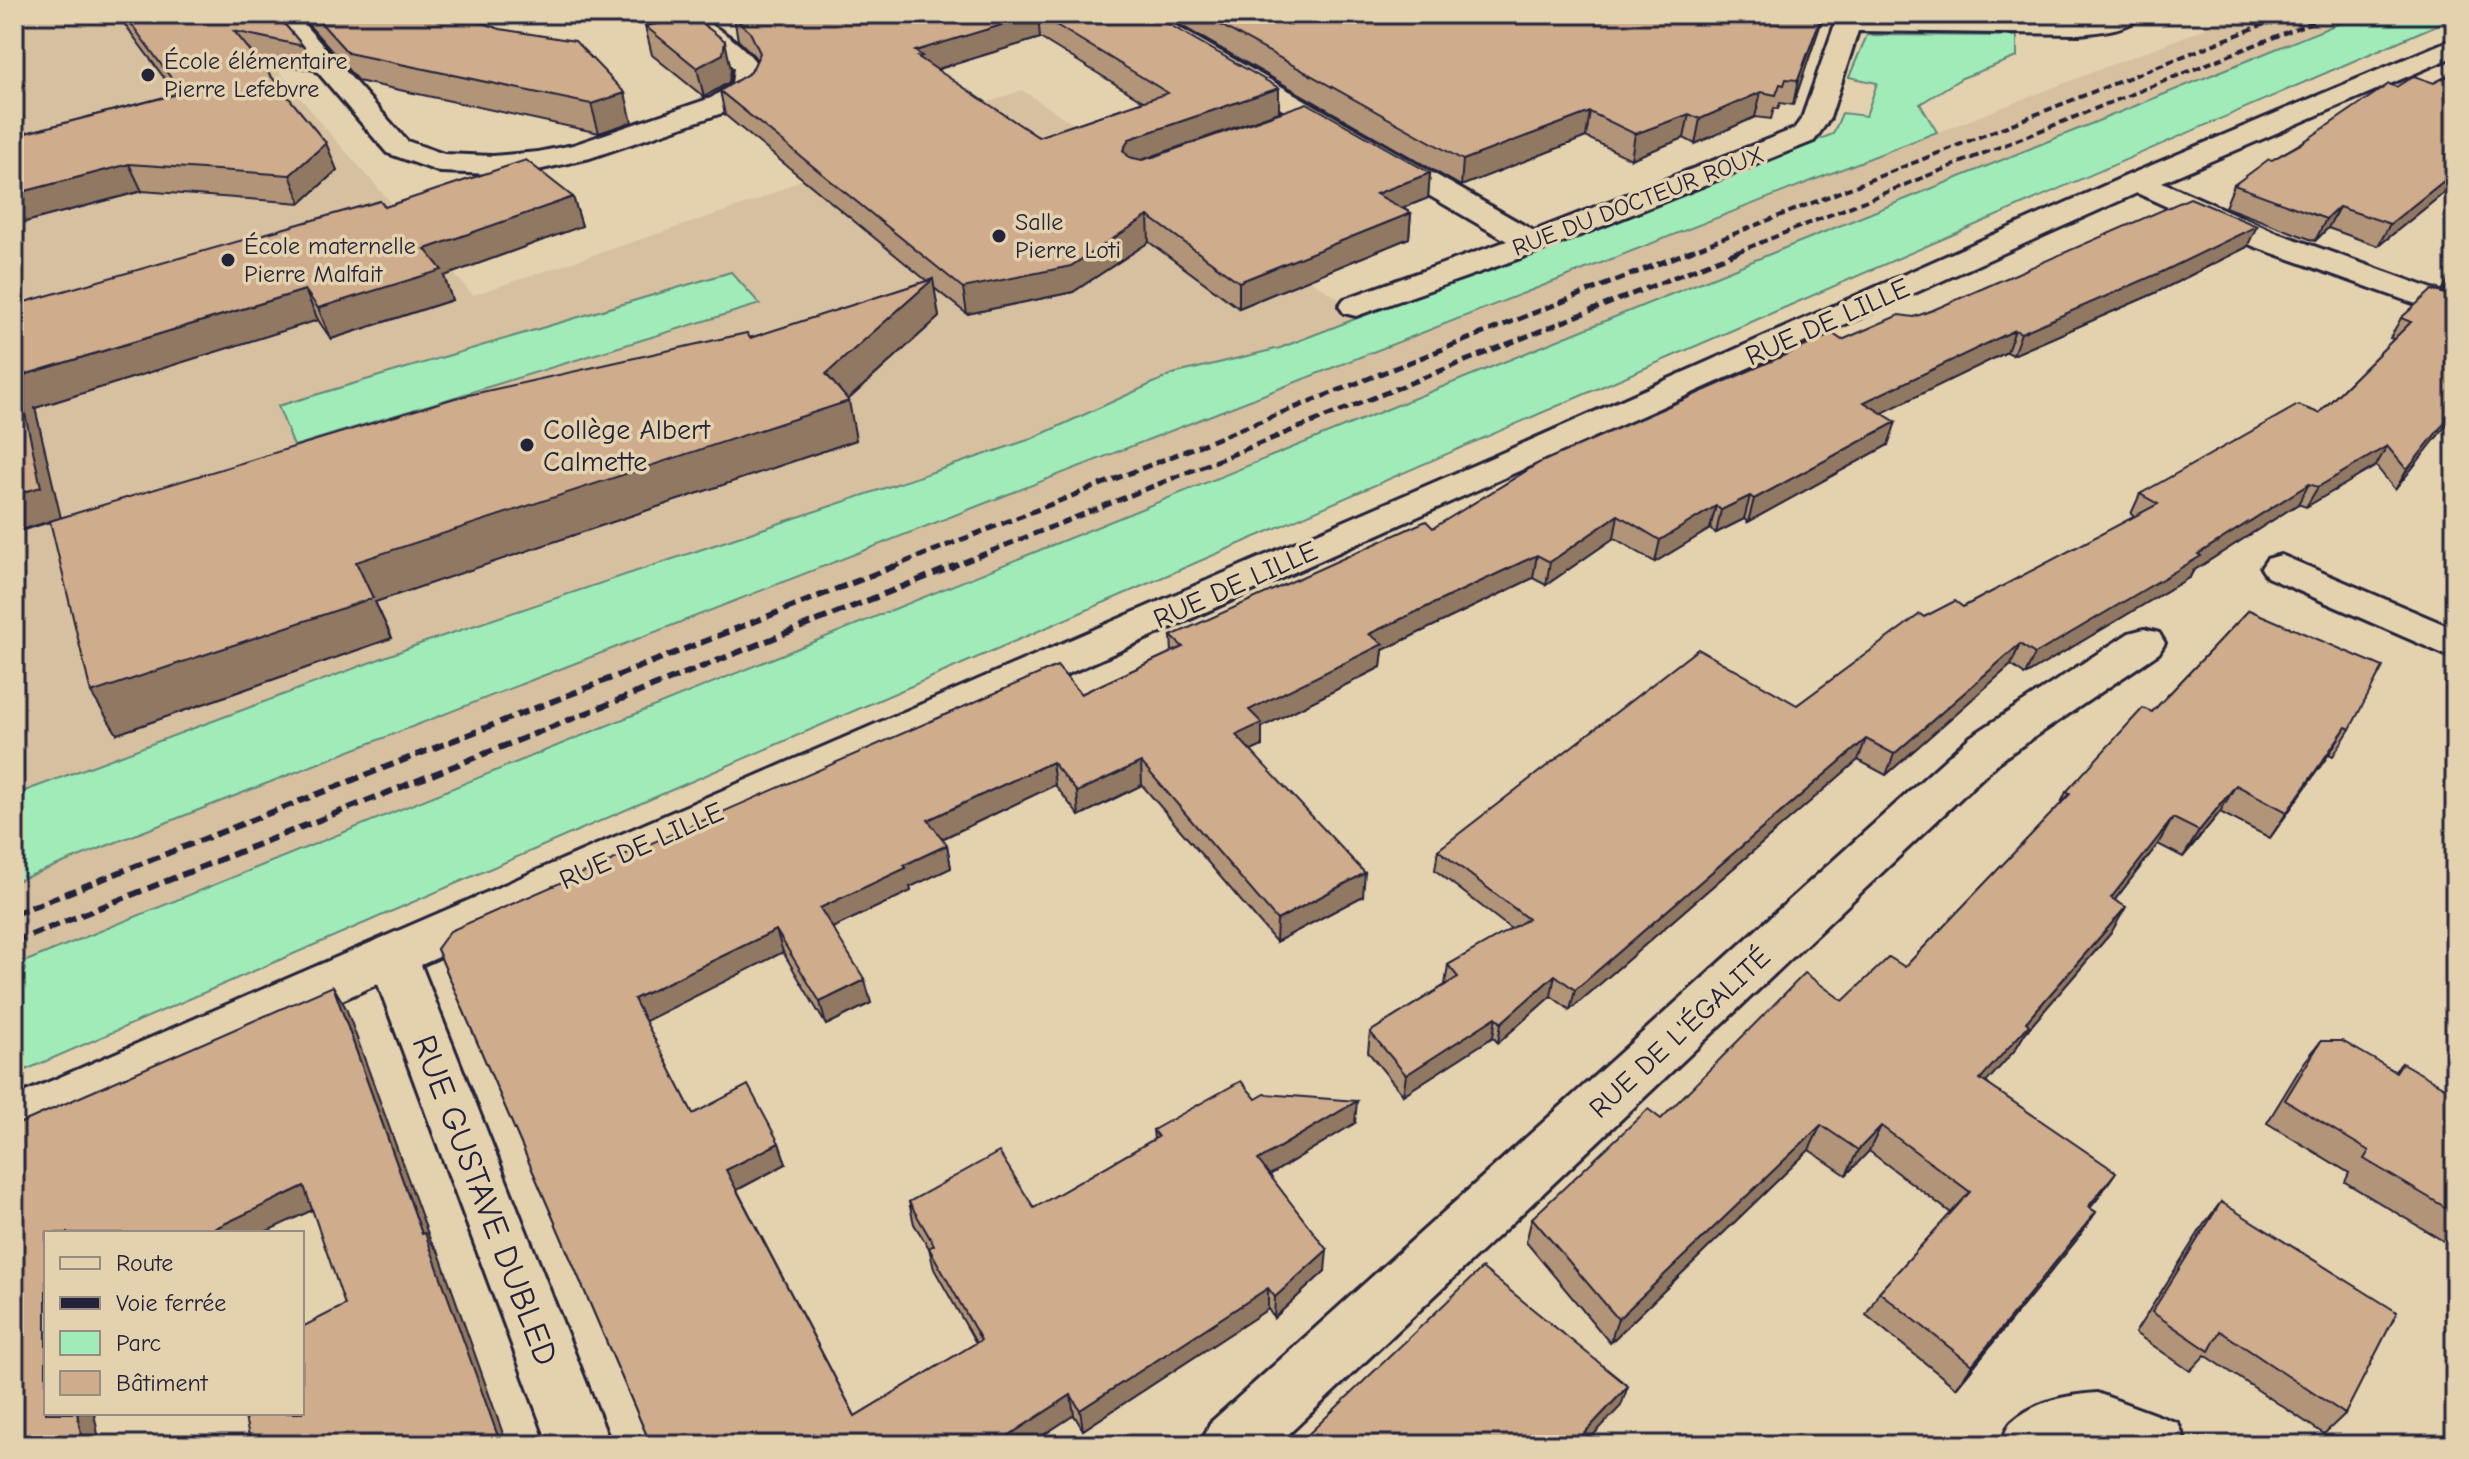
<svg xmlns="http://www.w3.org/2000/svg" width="2469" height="1459" font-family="'Comic Neue',sans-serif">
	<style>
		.built { fill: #d6c0a0 }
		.green { fill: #a1ebb9; stroke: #62867a; stroke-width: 2 }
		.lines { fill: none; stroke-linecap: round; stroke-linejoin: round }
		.minor-casing { stroke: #22223b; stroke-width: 6 }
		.minor { fill: #e4d2af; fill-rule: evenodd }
		.rail-far2 { stroke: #22223b; stroke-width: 4; stroke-dasharray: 8 4; stroke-linecap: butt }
		.rail-far1 { stroke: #22223b; stroke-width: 5; stroke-dasharray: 10 5; stroke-linecap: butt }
		.rail { stroke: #22223b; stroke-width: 6; stroke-dasharray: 12 6; stroke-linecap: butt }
		.wall { fill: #b29478; stroke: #22223b; stroke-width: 2; fill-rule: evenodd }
		.shaded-wall { fill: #917862; stroke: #22223b; stroke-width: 2 }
		.building { fill: #cfac8c; stroke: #22223b; stroke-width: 2; fill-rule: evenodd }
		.poi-dot { fill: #22223b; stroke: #e4d2af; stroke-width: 3 }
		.labels { text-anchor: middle; stroke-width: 7; stroke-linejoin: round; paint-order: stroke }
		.far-poi-label { font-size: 24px; fill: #22223b; stroke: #e4d2af; text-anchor: start }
		.far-street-label { font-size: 24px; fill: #22223b; stroke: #e4d2af }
		.street-label { font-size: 28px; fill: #22223b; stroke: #e4d2af }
		.poi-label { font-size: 28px; fill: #22223b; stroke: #e4d2af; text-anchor: start }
		.near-street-label { font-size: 34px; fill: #22223b; stroke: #e4d2af }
	</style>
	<rect width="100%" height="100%" fill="#e4d2af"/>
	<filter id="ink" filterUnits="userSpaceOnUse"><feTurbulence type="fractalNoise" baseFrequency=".0125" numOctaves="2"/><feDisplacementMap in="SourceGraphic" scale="16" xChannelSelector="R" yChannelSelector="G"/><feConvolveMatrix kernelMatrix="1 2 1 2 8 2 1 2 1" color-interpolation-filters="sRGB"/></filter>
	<g filter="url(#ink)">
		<!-- built -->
		<g class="built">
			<path d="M14,14H232L332,136L473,295L756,201L889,139L1022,90L1365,316L1280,348L1173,374L1031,439L14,795Z"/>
			<path d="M2242,14H2362L14,966V882Z"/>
		</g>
		<!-- green -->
		<g class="green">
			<path d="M2362,14H2455V17L14,1075V966Z"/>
			<path d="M1867,35L2017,36V57L1962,78L1920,104L1937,132L14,882V795L425,642L1031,439L1173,374L1280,348L1833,134L1842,113L1866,116L1877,83L1849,77Z"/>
			<path d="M731,272L760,304L294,446L278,406Z"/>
		</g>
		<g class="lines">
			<!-- minor casing -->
			<g class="minor-casing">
				<g id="minor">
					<path d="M268,14H295L407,141L444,154L493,156L538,152L573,145L711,98L732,84L734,68C712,47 685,33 658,19L654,14C664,14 676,12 686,14C708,18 759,54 762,76L754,94L731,110L590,158L538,170L493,174L440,172L387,153Z"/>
					<path d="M1123,14H1155L1534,231L1794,129L1802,118L1835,24L1827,14L2079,18L2104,14H2143C2131,30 2097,32 2079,34L1858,31L1830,118L1814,141L1543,250L1356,316L1344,313L1339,306L1344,299L1507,241L1127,19Z"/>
					<path d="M2455,38V56L2162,182L2275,232L2455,297V318L2253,246L2137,193L421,965L611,1445H549L378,984L14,1145V1097L1495,456L2126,176Z"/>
					<path d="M2281,555L2455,629V659L2267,577L2261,568L2267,559Z"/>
					<path d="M2144,629L2159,633L2165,643L2159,653L2002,759L1277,1445H1201L1210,1423L1970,737L2129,633Z"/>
					<path d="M2097,1393L2178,1423L2187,1445H2001C2004,1438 2006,1427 2012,1422C2035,1401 2067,1395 2097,1393Z"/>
				</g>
			</g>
			<!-- minor -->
			<use href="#minor" class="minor"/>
			<!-- rail-far2 -->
			<g class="rail-far2">
				<path d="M1688,252L2290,14"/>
				<path d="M1737,252L2332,14"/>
			</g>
			<!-- rail-far1 -->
			<g class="rail-far1">
				<path d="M890,568L1693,250"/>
				<path d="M949,568L1742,250"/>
			</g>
			<!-- rail -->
			<g class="rail">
				<path d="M14,914L895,566"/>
				<path d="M14,942L954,566"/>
			</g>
		</g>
		<!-- wall -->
		<g class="wall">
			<path d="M117,14H276L303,46L313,71L257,59L337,170L301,203L142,191L14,225V136L176,94Z"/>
			<path d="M299,14H472L480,22L632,122L599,133L358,81Z"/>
			<path d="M1151,14L1279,112L1144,159L1430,173L1428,198L1403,208L1411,213L1409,238L1239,308L1149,242L1073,292L967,314L934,288L939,317L848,400L856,440L375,602L392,638L117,734L50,522L14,533V305L573,197L582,226L444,276L452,300L331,339L318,320L35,408L60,518L750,338L927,281L725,115L720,91L751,72L757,60L754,56L738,40L734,17ZM1040,38L1143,101L1038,137L936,70Z"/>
			<path d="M1161,14H1824L1793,105L1780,103L1778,109L1774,108L1771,119L1755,117L1695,144L1684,138L1631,159L1586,137L1461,186Z"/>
			<path d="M645,26L731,69L729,82L704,97L652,55Z"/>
			<path d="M2455,72V184L2378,246L2328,228L2315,241L2225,207L2234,185L2272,160L2396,87L2434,83Z"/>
			<path d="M2247,247L2153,294L2013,355L2007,352L1881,413L1888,445L1748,522L1744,519L1716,533L1710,529L1655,562L1614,538L1546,585L1533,578L1383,650L1381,667L1262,727V746L1250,751L1363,896L1276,942L1142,785L1079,816L1055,785L942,839L947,845L951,868L910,887L911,891L832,928L871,1003L826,1025L783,952L645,1021L693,1114L779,1143L786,1164L737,1190L855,1416L976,1343L934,1269L929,1248L914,1224L909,1202L1034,1208L1154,1139L1153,1130L1256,1099L1355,1123L1270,1175L1325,1271L1274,1318L1268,1309L1083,1430L1074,1415L1028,1445H651L437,949L1081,694L1172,652L1171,636L1433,528L1842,340L1914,317Z"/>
			<path d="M2455,269V294L2443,289Z"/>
			<path d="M2455,297V414L2395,490L2376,466L2306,507L2298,504L2193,571L2190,577L2025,675L2011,665L1886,775L1858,760L1570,1010L1551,996L1498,1043L1493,1037L1403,1095L1368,1052L1370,1032L1445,985L1448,965L1511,929L1435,870L1438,850L1797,705L1924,617L1963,607L2135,517L2131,514L2140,494L2319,413L2394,339L2390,338L2401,318Z"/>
			<path d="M2249,610L2350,729L2333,756L2329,754L2270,838L2220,812L2183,857L2158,844L2115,900L2111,933L2025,1033L2015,1050L1986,1082L2099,1197L2090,1208L2096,1212L2079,1237L1956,1388L1866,1315L1879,1292L1951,1213L1869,1151L1846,1175L1809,1150L1610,1343L1526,1242L1532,1218L1661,1119L1843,1001L1905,967L2060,805L2066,792L2152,712Z"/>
			<path d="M2321,1041L2394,1071L2402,1063L2447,1112L2455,1116V1248L2345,1182L2349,1173L2267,1123L2303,1064Z"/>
			<path d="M2221,1202L2345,1414L2324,1434L2205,1355L2190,1371L2135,1333L2204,1224Z"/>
		</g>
		<!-- shaded-wall -->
		<g class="shaded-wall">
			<path d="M1038,14L1040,38L924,73L915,51Z"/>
			<path d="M1822,14H1824L1793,105L1798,80Z"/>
			<path d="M725,41L731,69L729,82L704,97L697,68Z"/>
			<path d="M1279,88V112L1130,164L1123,150L1129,139Z"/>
			<path d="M1761,92L1755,117L1695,144L1700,119Z"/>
			<path d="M625,93L632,122L599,133L591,104Z"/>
			<path d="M1590,112L1586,137L1461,186L1463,160Z"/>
			<path d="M1689,114L1684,138L1631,159L1635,134Z"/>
			<path d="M326,143L337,170L301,203L290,175Z"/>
			<path d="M129,164L142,191L14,225V194Z"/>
			<path d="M2455,172V184L2378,246L2390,224Z"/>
			<path d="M1430,173L1428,198L1375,219L1376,194Z"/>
			<path d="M573,197L582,226L444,276L452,300L331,339L318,308L425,249Z"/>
			<path d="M2339,207L2328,228L2315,241L2326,219Z"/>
			<path d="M1411,213L1409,238L1239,308V282Z"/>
			<path d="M1148,216L1149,242L1073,292L967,314L963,288Z"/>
			<path d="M2257,226L2247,247L2153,294L2013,355L2021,333Z"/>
			<path d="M933,279L939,317L845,402L849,401L856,440L375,602L392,638L117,734L91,693L356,562L826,374Z"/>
			<path d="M305,290L318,320L35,408L61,518L14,532L17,377Z"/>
			<path d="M2015,330L2007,352L1858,425L1864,402Z"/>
			<path d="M2455,409V414L2395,490L2407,470Z"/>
			<path d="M1896,422L1888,445L1748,522L1754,499Z"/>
			<path d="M2387,446L2376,466L2306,507L2318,487Z"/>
			<path d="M2309,484L2298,504L2193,571L2190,577L2025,675L2035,654L2198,554Z"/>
			<path d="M1750,496L1744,519L1716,533L1721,510Z"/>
			<path d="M1716,506L1710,529L1655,562L1660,540Z"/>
			<path d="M1618,515L1614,538L1546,585L1550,562Z"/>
			<path d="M1537,555L1533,578L1383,650L1381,667L1262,727V746L1235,759L1236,735L1249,710L1369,634Z"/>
			<path d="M2020,644L2011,665L1886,775L1894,754Z"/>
			<path d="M2346,727L2329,754L2270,838L2287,812Z"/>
			<path d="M1866,739L1858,760L1570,1010L1575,990Z"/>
			<path d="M1052,762L1055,785L933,843L928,820Z"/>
			<path d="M1141,762L1142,785L1079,816L1077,792Z"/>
			<path d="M2236,785L2220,812L2183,857L2199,831Z"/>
			<path d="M2173,818L2158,844L2096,924L2111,898Z"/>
			<path d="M947,845L951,868L910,887L911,891L826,931L820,908L904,865Z"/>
			<path d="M1365,873L1363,896L1276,942L1277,920Z"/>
			<path d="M2126,907L2111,933L2025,1033L2015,1050L1967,1104L1980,1079L2026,1022Z"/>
			<path d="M776,930L783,952L644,1022L634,999Z"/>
			<path d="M1555,975L1551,996L1498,1043L1501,1023Z"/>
			<path d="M865,980L871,1003L826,1025L820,1002Z"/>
			<path d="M333,986L346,1008L431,1242L439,1253L507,1445H501L422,1234Z"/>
			<path d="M1496,1017L1493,1037L1403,1095L1406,1075Z"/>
			<path d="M1357,1101L1355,1123L1258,1182V1160Z"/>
			<path d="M1821,1125L1809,1150L1610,1343L1618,1319Z"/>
			<path d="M1881,1126L1869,1151L1846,1175L1858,1150Z"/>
			<path d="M779,1143L786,1164L735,1191L726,1170Z"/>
			<path d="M2116,1172L2099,1197L2071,1231L2088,1207Z"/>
			<path d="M304,1186L319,1207L263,1233H205Z"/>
			<path d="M2096,1212L2079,1237L1956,1388L1972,1365Z"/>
			<path d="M1327,1250L1325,1271L1274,1318L1275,1297Z"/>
			<path d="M1268,1288V1309L1083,1430L1080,1410Z"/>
			<path d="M1628,1386L1621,1406L1584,1445H1575L1576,1442Z"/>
			<path d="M1071,1395L1074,1415L1028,1445H994Z"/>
			<path d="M77,1413H94L100,1445H83Z"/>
		</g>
		<!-- building -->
		<g class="building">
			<path d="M124,14H276L303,46L234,31L326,143L290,175L129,164L14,194V136L182,93Z"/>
			<path d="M313,14H472L480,22L500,29L575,41L625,93L591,104L348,53Z"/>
			<path d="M753,14H1151L1279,88L1129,139L1123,150L1129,157L1142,160L1153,157L1307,103L1430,173L1376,194L1411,213L1239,282L1148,216L1071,266L963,288L720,91L751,72L760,53L750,32L734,17ZM1038,14L1168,93L1038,137L918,57L922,56L915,51Z"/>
			<path d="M1201,14H1822L1798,80L1786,79L1784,85L1780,84L1776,95L1761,92L1700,119L1689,114L1635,134L1590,112L1463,160Z"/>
			<path d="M695,18L725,41L723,54L697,68L645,26Z"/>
			<path d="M2455,72V172L2390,224L2339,207L2326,219L2234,185L2269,159L2272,160L2299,145L2389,84L2396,87L2414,76L2434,83Z"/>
			<path d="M526,160L573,197L425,249L442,270L318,308L305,290L17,377L41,487L14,495V305L380,201L385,207Z"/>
			<path d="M2190,198L2257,226L2162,272L2021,333L2015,330L1864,402L1896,422L1754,499L1750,496L1721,510L1716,506L1660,540L1618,515L1550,562L1537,555L1369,634L1383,644L1249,710L1262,723L1236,735L1365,873L1277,920L1141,762L1077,792L1052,762L928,820L947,845L904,865L906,868L820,908L865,980L820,1002L776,930L634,999L693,1114L748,1085L779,1143L726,1170L855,1416L981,1340L929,1248L934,1245L909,1202L999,1152L1034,1208L1158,1137L1153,1130L1241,1081L1256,1099L1265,1094L1357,1101L1258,1160L1327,1250L1275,1297L1268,1288L1080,1410L1071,1395L994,1445H651L437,949L450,931L1057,666L1081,694L1183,647L1171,636L1426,521L1433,528L1539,463L1833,334L1842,340L1899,315L1914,317L1933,310Z"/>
			<path d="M933,279L826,374L849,401L356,562L373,598L91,693L50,521L455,398L747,333L750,338Z"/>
			<path d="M2432,290L2455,297V409L2407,470L2387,446L2318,487L2309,484L2198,554L2201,556L2035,654L2020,644L1894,754L1866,739L1575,990L1555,975L1501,1023L1496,1017L1406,1075L1370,1032L1458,977L1448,965L1528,919L1438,850L1698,649L1797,705L1920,614L1924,617L1955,601L1963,607L2158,504L2140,494L2298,405L2319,413L2411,322L2401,318Z"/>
			<path d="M2249,610L2383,667L2350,729L2346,727L2287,812L2236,785L2199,831L2173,818L2111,898L2126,907L2026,1022L2029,1025L1980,1079L2116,1172L2088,1207L2096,1212L1972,1365L1879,1292L1970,1192L1881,1126L1858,1150L1821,1125L1618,1319L1532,1218L1648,1109L1661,1119L1805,973L1843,1001L1889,957L1905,967L2070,794L2066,792L2143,708L2152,712Z"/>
			<path d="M333,986L422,1234L425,1233L501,1445H251L244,1413H302V1327L345,1305L304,1186L205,1233H46V1413H77L83,1445H14V1126Z"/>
			<path d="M2321,1041H2342L2396,1072L2402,1063L2455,1093V1096L2447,1112L2455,1116V1213L2364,1159L2369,1151L2285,1100Z"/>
			<path d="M2221,1202L2397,1312L2345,1414L2220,1331L2209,1351L2152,1312Z"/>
			<path d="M1482,1268L1628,1386L1576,1442L1579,1445H1297Z"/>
		</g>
	</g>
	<!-- markers -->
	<g class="poi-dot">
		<circle cx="148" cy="75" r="8"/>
		<circle cx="999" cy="236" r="8"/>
		<circle cx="228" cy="260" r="8"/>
		<circle cx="527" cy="445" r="8"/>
	</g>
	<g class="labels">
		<!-- far-poi labels -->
		<g class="far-poi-label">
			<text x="164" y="69">École élémentaire<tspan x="164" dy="28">Pierre Lefebvre</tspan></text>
			<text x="1015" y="230">Salle<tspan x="1015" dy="28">Pierre Loti</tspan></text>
			<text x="244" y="254">École maternelle<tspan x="244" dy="28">Pierre Malfait</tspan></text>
		</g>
		<!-- far-street labels -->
		<g class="far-street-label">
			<text transform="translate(1638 201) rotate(-21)" y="8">RUE DU DOCTEUR ROUX</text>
		</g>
		<!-- street labels -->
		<g class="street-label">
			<text transform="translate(1827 321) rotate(-24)" y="10">RUE DE LILLE</text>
			<text transform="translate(1235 584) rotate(-24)" y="10">RUE DE LILLE</text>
			<text transform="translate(641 845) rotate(-24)" y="10">RUE DE LILLE</text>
			<text transform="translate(1679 1032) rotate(-43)" y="10">RUE DE L'ÉGALITÉ</text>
		</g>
		<!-- poi labels -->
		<g class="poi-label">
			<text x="543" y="439">Collège Albert<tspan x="543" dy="32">Calmette</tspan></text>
		</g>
		<!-- near-street labels -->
		<g class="near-street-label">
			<text transform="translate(486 1200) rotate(69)" y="12">RUE GUSTAVE DUBLED</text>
		</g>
	</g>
	<!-- margin -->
	<rect width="2469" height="1459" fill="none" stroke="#e4d2af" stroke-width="48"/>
	<rect x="24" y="24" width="2421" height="1411" fill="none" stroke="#22223b" stroke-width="3" filter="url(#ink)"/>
	<!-- legend -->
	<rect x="44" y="1231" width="260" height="184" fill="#e4d2af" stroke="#968c81" stroke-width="2"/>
	<rect x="60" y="1257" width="40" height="12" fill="#e4d2af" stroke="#968c81" stroke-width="2"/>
	<text x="116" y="1271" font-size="24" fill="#22223b">Route</text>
	<rect x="60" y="1297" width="40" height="12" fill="#22223b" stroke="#968c81" stroke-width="2"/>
	<text x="116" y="1311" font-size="24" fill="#22223b">Voie ferrée</text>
	<rect x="60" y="1331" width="40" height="24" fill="#a1ebb9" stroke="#968c81" stroke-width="2"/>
	<text x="116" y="1351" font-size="24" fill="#22223b">Parc</text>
	<rect x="60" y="1371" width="40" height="24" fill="#cfac8c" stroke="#968c81" stroke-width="2"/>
	<text x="116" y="1391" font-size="24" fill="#22223b">Bâtiment</text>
</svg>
